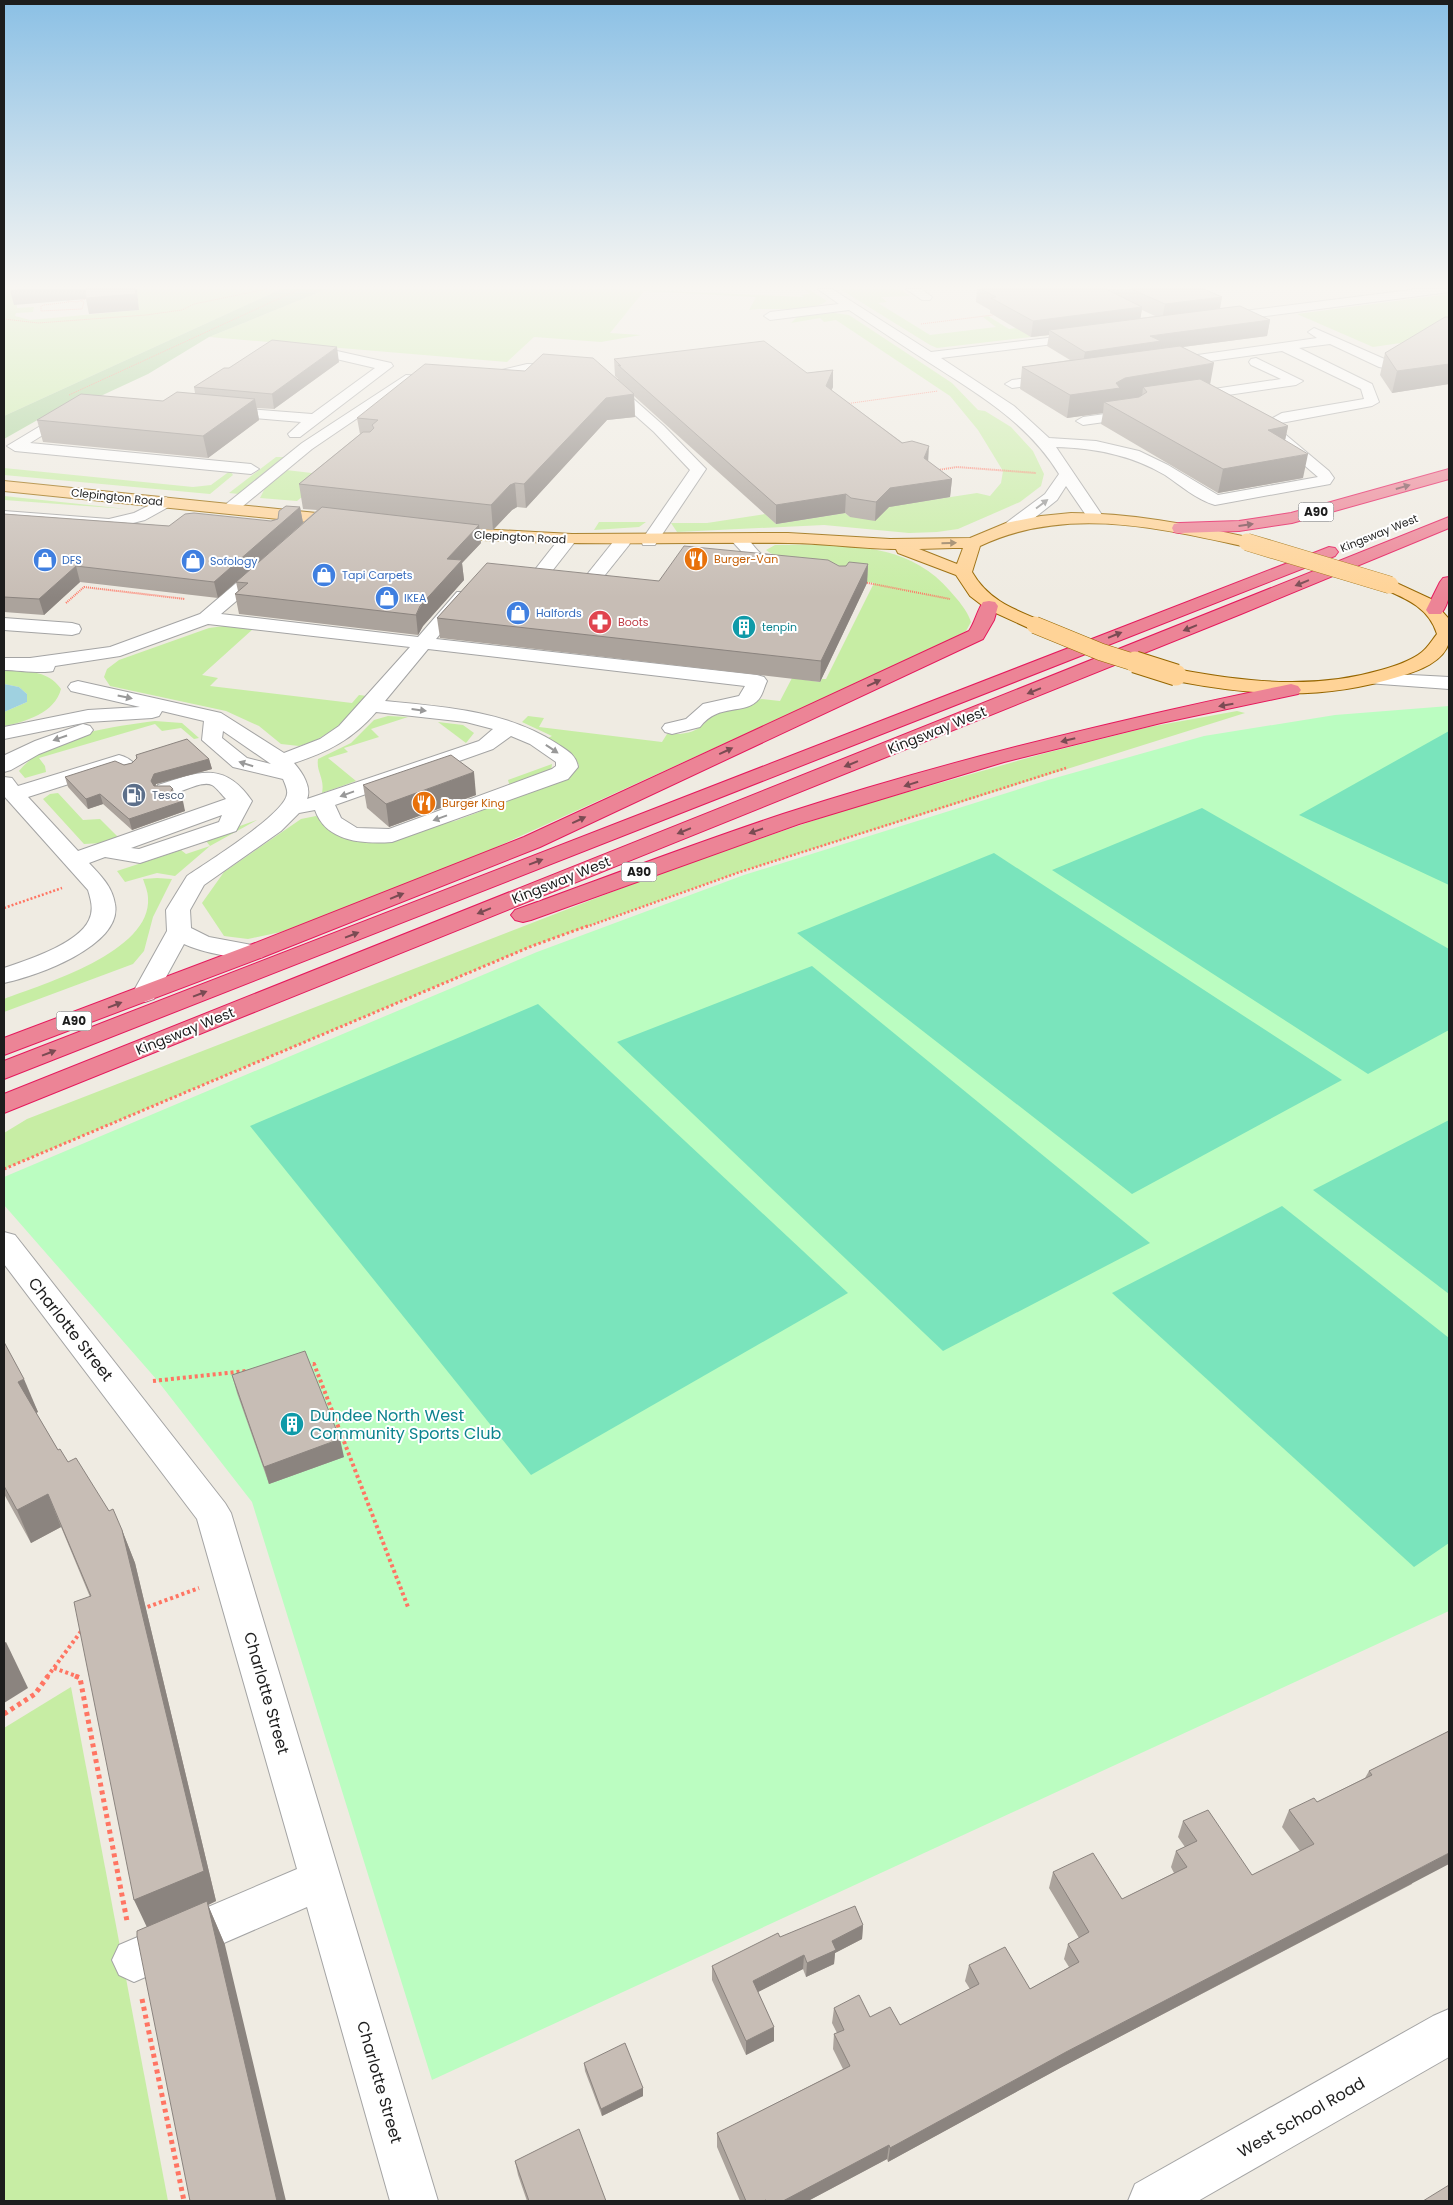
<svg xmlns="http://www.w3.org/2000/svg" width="1453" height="2205" font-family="Poppins,sans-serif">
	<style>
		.grass { fill: #c7eda4 }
		.forest { fill: #a5d194 }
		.park { fill: #bbfdc1 }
		.pitch { fill: #7ae4bc }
		.water { fill: #9fd1e0 }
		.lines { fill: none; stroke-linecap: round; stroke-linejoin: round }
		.minor-casing { stroke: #a4a4a4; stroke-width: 2 }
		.major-casing { stroke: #966600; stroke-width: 2 }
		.highway-casing { stroke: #e5185c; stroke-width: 2 }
		.path-far5 { stroke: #ff7563; stroke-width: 1; stroke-dasharray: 1 1; stroke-linecap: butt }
		.path-far4 { stroke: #ff7563; stroke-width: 2; stroke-dasharray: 1 1; stroke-linecap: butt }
		.path-far3 { stroke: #ff7563; stroke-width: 2.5; stroke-dasharray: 2 2; stroke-linecap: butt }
		.path-far2 { stroke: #ff7563; stroke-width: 3; stroke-dasharray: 2.5 2.5; stroke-linecap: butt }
		.path-far1 { stroke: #ff7563; stroke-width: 4; stroke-dasharray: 3 3; stroke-linecap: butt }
		.path { stroke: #ff7563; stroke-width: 5; stroke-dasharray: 4 4; stroke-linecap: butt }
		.minor { fill: #fff; fill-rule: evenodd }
		.major { fill: #ffd397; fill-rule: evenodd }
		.highway { fill: #ec8496; fill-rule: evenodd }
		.major-bridge-far1-casing { stroke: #966600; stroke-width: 18; stroke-linecap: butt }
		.major-bridge-casing { stroke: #966600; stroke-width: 23; stroke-linecap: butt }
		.major-bridge-far1 { stroke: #ffd397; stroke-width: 17 }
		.major-bridge { stroke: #ffd397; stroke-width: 21 }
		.wall { fill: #aba39c; fill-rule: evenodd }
		.shaded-wall { fill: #8b847f }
		.building { fill: #c7bdb5; stroke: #8b847f }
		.oneway { fill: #7a4b53 }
		.oneway2 { fill: #999 }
		.oneway3 { fill: #998160 }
		.labels { text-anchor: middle; stroke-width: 4; stroke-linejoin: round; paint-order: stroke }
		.far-street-label { font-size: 11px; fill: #1d1d1d; stroke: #fff }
		.far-food-label { font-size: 11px; fill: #c56008; stroke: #fff; text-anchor: start }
		.far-shop-label { font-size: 11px; fill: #366cbe; stroke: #fff; text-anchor: start }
		.far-health-label { font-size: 11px; fill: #be3a42; stroke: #fff; text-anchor: start }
		.far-culture-label { font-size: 11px; fill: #0d838f; stroke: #fff; text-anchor: start }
		.far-service-label { font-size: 11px; fill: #4e5e75; stroke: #fff; text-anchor: start }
		.shield { fill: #fff; stroke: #616161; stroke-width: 1 }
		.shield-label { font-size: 12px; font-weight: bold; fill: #1d1d1d }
		.street-label { font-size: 14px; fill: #1d1d1d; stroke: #fff }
		.near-street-label { font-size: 16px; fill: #1d1d1d; stroke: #fff }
		.near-culture-label { font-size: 16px; fill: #0d838f; stroke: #fff; text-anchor: start }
	</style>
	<rect width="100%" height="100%" fill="#efebe2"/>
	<!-- grass -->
	<g class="grass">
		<path d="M4,289H15L14,305H17V308L34,307L33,312L16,313L15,316L30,320L139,310L137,289H281L4,416Z"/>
		<path d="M327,289H620L804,297L801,295L811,294L804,289H808L827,301C809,313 770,307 749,310L756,297L644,291L610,333L641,335L601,342L534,337L507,362L209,337Z"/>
		<path d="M840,289H899L910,296L881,297L887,302L878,303L930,335L996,327L983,317L988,316L1009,329L1062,322L1027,289L1116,327L937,348L930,345Z"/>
		<path d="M1449,294V336L1373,347L1297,314Z"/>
		<path d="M834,313L849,315L952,383L978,410L985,411L1011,427L1033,451L1044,474L1041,486L1020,502L958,529L937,532L909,533L824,525L677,532L671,523H707L765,514L776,524L845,513L850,517L879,508L977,493L990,496L1001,483L1003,471L978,430L950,396L836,320L824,322L820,318L791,323L797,317Z"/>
		<path d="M276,457H285L239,494L229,493Z"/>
		<path d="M4,468L193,487L211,485L230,471L233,475L210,494L4,475Z"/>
		<path d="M286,470L329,475L297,501L260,498L266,486Z"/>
		<path d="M4,496L127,509L4,500Z"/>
		<path d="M599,522H646L639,527L594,530Z"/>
		<path d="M775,545C837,545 906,539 950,591C958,600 967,610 971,622L966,631L950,641L435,875L281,932L248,939L224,936L202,903L224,872L301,819L316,816L339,836L363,842L395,840L432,825L455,821L479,812L496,802L573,773L579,765L575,758L546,739L552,736L522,722L528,716L544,718L539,727L662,742L667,734C691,735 700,731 714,712L752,704L761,699L780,701L792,678L820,682L822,679H826L874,583L849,580C847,576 845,569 841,567C820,552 786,567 766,550Z"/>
		<path d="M224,626L253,629L202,675L218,678L210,686L352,703L359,695L367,696L337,727L315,741L299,746L281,744L259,726L226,711L110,686L104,677L107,669L119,660L209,628Z"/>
		<path d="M4,671C23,669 50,671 61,689C55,713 25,722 4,726V712L27,702V694L19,687L4,684Z"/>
		<path d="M1237,711L1245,713L740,872L532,946L4,1169V1133L27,1119L679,866L848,809L1042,754L1149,727Z"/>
		<path d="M388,716L408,717L371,729L379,737L344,748L348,752L328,758L356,781L322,793C325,778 316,772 318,759L351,743L374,720Z"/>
		<path d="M155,721L182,723L199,738L194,739L181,728L162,731L155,724L39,758L45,766L46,772L25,778L19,771C50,734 110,727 155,721Z"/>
		<path d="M438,722L463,725L474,733L466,743Z"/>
		<path d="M552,764L551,772L510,787L508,780Z"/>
		<path d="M58,793L83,820L100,819L119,838L103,843L84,844L43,799L50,794Z"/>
		<path d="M257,820L210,846L175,876L157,873L125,882L117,871L181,850L186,854L210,846L206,841L212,836Z"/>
		<path d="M157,878L172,879L153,917L144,951L133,964L4,1012V999C43,984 152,952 148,898C148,892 145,885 143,879Z"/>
		<path d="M71,1687L168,2201H4V1728Z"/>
	</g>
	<!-- forest -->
	<path class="forest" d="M281,289H327L209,337L148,374L64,413L41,418L4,439V416Z"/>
	<!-- park -->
	<path class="park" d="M1449,706V1611L432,2080L252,1502L157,1380L4,1205V1177L537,952L744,875L1048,780L1204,736L1335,715Z"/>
	<!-- pitch -->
	<g class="pitch">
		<path d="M1449,731V885L1299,815Z"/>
		<path d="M1202,808L1449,949V1030L1368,1074L1052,870Z"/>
		<path d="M994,853L1342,1080L1132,1194L797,933Z"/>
		<path d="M812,966L1150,1243L943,1351L617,1042Z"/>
		<path d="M538,1004L848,1293L531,1475L250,1126Z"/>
		<path d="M1449,1120V1294L1313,1190Z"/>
		<path d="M1282,1206L1449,1338V1543L1414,1567L1112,1293Z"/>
	</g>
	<!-- water -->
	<path class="water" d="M4,684L19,687L27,694V702L4,712Z"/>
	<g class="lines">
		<!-- minor casing -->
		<g class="minor-casing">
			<g id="minor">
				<path d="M818,289H832L931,352L1090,333L1091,336L1085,340L941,358L1014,406L1049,438L1096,441L1139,451L1168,465L1218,495L1318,477L1268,434L1266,431L1267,421L1282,413L1364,399L1361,389L1282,351L1167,367L1160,363L1162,360L1317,338L1308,332L1314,328L1389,361L1391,364L1384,368L1379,367L1330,344L1299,348L1372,384L1379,402L1372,406L1281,423L1280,430L1329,471L1334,478L1330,484L1215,505C1197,500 1180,485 1165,475C1131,455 1095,448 1056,447L1104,518L1102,521H1090L1066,486L1057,500L1018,531H1006L1004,527L1006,523L1045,494L1059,474C1029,425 983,397 936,367C906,348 878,329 849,310L770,320L764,316L770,312L839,304Z"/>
				<path d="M906,289H921L932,297L930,300H922Z"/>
				<path d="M1418,289H1449V292L1220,322L1214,318L1220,314Z"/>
				<path d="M337,351L391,363L393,366L300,437H290L288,434L301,422L221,415L214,411L221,407L312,414L375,368L332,358L330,355Z"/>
				<path d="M1256,358L1303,381L1296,385L1187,401L1180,397L1187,393L1281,379L1251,365L1249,362L1251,359Z"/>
				<path d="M527,364L565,365L572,369L565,373L527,372L482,383L475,379L477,376Z"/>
				<path d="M1057,374L1064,378L1062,381L1012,388L1005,384L1012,380Z"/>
				<path d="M406,375L442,377L449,381L442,385L409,383L312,449L237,511H225L223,508L225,505L302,443Z"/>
				<path d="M606,378L611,379L664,426L706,469L655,545H643L641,541L690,470L654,432L601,385L599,382Z"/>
				<path d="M1133,408L1138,409L1142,414L1140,417L1083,425L1076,421L1083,417L1127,411Z"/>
				<path d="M62,413L67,414L69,417L67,420L30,443L251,464L259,469L251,474L15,451L7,446Z"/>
				<path d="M166,497L174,502L172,505L145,520L109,529L4,521V511L109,519L134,513Z"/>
				<path d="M568,534L574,535L576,539L574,543L549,575H537L534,571L537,567L562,535Z"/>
				<path d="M738,534C751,537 755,552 766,557C773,560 784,558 791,560L794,564L791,568L785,569L755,566L730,539L732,535Z"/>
				<path d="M623,536L629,537L631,541L629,545L601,580H589L586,576L589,572L617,537Z"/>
				<path d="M262,565L268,566L271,570L268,574L221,614L418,637L457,592H469L472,596L436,639L757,675L764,677L767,681C764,687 763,694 759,699C745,716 719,702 700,727L672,734L665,732L662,728L665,724L686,719L703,704L739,696L745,686L428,649L385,701C443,707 505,710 556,743C566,750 576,754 578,767L568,779L392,842C363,844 326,842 315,810L299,813L281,831L204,885L190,910L191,928L209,937L263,947L266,952L263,957C244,962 201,952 184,944L154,999L145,1002L136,999L132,994L167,931L166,910L187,876C206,863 285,814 287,794C288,790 285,784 283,779L233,767L202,740L204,721L162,711L159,716L152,718L88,722L4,739V727L88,710L140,707L71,691L68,687L71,683L78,681L221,713L284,753L320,739L339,726L410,647L208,624L120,656L55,666L53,671C42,674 17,670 4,670V658H30L110,647L200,614L256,566ZM376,712L466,722L493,729L479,741L307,799C312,787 302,772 294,763C328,752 353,739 376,712ZM223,731L271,764L247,758L222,738ZM511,736L530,744L556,762V766L552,769L389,829L357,828L341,818L335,805L493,749Z"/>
				<path d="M4,618L72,623L79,625L81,629L79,633L72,635L4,630Z"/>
				<path d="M1374,673L1449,677V689L1367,683L1364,679L1367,675Z"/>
				<path d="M83,724L90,726L93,730L90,734L39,754L11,770L4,772L5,755L35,741Z"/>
				<path d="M119,755C127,757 133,761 138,768L134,772L127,774L116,769L28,797L78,851L226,799C222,795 217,788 212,785C199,779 175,799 158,795L155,790L158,785C198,772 224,760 252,801L236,831L140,863L105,857L89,863C101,876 112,886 115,904C123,946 34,977 4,983V968C27,960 78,944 89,920C94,910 91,900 88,890L4,796V777L12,778L18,786ZM222,815L219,822L139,849L131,848Z"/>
				<path d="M4,1232L15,1235L225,1503L231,1513L438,2201H390L307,1907L134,1982L119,1975L112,1960L119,1945L297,1869L197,1519L4,1264Z"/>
				<path d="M1449,2009V2057L1198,2201H1128L1135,2184L1433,2016Z"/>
			</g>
		</g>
		<!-- major casing -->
		<g class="major-casing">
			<g id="major">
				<path d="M4,481L346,516L352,518L354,521L352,524L346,526L4,491Z"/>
				<path d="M1071,513C1131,513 1188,524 1247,537L1253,538L1255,542L1253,546L1247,547C1158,528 1067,505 980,546L972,572C988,600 1013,609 1042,621L1044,625L1042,629L1035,631L987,609L970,596L956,575L898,553L896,549C860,549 825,543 789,543C673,542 559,547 443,537L437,536L435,532L437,528L443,527L572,534L788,533L890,539L970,538L1006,523L1041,516ZM953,548H963L957,564L919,549Z"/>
				<path d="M1390,580L1431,599L1449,619C1449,626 1451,636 1449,642C1444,662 1418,671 1401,676C1323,701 1255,696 1176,681L1169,679L1166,675L1169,671L1176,669C1245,682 1313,690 1381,670C1395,666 1411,661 1422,652C1428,647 1432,640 1437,634C1429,608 1407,599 1384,589L1381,585L1384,581Z"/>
			</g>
		</g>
		<!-- highway casing -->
		<g class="highway-casing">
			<g id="highway">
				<path d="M1449,469V479L1292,523L1239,531L1180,533L1174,532L1172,528L1174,524L1180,523L1239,521L1291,513Z"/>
				<path d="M1449,517V528L1241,614L4,1113V1094Z"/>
				<path d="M1329,547L1335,548L1338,552L1335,556L4,1079V1061Z"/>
				<path d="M1449,577C1450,591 1450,602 1441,614H1429L1426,610L1440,582L1443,578Z"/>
				<path d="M989,601L995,602L998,606L994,620L983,639L540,847L263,957L4,1055V1038L245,947L524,837L969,631C975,622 977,611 983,602Z"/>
				<path d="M1291,684L1298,686L1301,690L1298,694L1161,723L1004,762L799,824L531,920L523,922L515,920L511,915L515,910C604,878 693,844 783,814C949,760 1120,719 1291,684Z"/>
			</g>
		</g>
		<!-- path-far5 -->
		<g class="path-far5">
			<path d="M73,298L85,299L77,302L67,301Z"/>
			<path d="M69,302L44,305L41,306V311L82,309L84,302L81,301"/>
			<path d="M4,319L38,323L146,315L182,310L194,304L267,289"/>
			<path d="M921,324L993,315"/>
			<path d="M69,395L300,289"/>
			<path d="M845,404L938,391"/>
		</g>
		<!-- path-far4 -->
		<g class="path-far4">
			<path d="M938,470L957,467L1036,473"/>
			<path d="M863,582L950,599"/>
			<path d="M66,603L84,587L185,599"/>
		</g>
		<!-- path-far3 -->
		<g class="path-far3">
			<path d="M4,908L62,888"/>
			<path d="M586,927L740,872L1066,768"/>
		</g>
		<!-- path-far2 -->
		<path class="path-far2" d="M4,1169L532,946L590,925"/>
		<!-- path-far1 -->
		<g class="path-far1">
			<path d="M307,1365L314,1364L408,1607"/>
			<path d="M153,1381L246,1371"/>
			<path d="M142,1609L199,1588"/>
			<path d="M54,1668L79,1677"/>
			<path d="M47,1677L82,1630"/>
		</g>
		<!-- path -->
		<g class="path">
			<path d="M75,1676L80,1678L127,1921"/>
			<path d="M4,1714L35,1694L48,1676"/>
			<path d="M142,1999L184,2201"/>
		</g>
		<!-- minor -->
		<use href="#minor" class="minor"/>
		<!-- major -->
		<use href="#major" class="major"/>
		<!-- highway -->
		<use href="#highway" class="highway"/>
		<!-- major-bridge-far1 casing -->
		<g class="major-bridge-far1-casing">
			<g id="major-bridge-far1">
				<path d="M1247,542L1390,585"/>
				<path d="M1035,625L1101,652L1139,664"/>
			</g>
		</g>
		<!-- major-bridge casing -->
		<g class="major-bridge-casing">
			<path id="major-bridge" d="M1135,662L1176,675"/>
		</g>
		<!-- major-bridge-far1 -->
		<use href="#major-bridge-far1" class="major-bridge-far1"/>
		<!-- major-bridge -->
		<use href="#major-bridge" class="major-bridge"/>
	</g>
	<!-- wall -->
	<g class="wall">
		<path d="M977,289H1204L1222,297L1220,308L1270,320L1267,336L1183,347L1210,384L1288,426L1285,440L1303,478L1218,493L1101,424L1103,413L1067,418L1020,389L1022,367L1070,360L1047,346L1049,335L1031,337L990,313V310L976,302ZM1142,310L1155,316L1140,318Z"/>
		<path d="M1449,317V384L1392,393L1380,375L1385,353Z"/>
		<path d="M614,359L807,373L833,370V387L831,390L952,479L950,497L889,507L875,521L850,517L845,513L776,524L634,396L635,417L607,420L526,508L517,507L512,510L493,530L480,529L481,543L462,563L464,580L423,626L418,635L239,614L235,594L238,591L236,582L317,510L303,509L299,484L360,434L357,418L618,381V379L615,376Z"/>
		<path d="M339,362L274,409L257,408L259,420L208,458L43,442L37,420L163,401L195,393L194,387L229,368Z"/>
		<path d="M300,507L303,523L218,598L80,582L44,615L4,612V514L169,526L271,521L278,519Z"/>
		<path d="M868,564L867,583L820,682L440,638L437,618L659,581Z"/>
		<path d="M136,755L209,759L212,769L156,784V786L173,789L174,792L185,811L132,830L103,804L88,809L68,787L65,777L132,763L136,759Z"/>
		<path d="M363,785L476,795L389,827L367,808Z"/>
		<path d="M4,1342L38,1412L36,1413L58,1450L109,1511L122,1530L135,1563L216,1901L208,1905L225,1945L147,1927L90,1597L61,1527L31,1543L4,1494Z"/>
		<path d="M232,1375L344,1457L269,1484L237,1393Z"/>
		<path d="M1449,1731L1412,1884L1062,2067L888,2162L887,2159L808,2201H740L717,2147V2133L843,2069L833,2049L834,2034L837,2033L832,2023L834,2008L900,2025L970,1989L965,1981L969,1965L1030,1989L1069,1967L1064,1959L1068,1944L1079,1938L1049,1888L1053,1872L1122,1899L1174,1873L1171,1867L1176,1851L1185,1847L1178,1837L1183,1821L1252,1875L1300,1851L1282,1827L1289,1810L1317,1802L1365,1778L1369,1771Z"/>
		<path d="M863,1925L862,1939L835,1953L834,1964L806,1977L803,1969L758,1992L774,2027V2041L746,2055L712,1980V1966Z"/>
		<path d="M584,2063L643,2088V2096L602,2116L585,2071Z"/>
		<path d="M515,2161L606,2201H527L518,2175Z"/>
	</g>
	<!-- shaded-wall -->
	<g class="shaded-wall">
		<path d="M21,289H137L139,310L89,314L86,299L14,305L10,290Z"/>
		<path d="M1222,297L1219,313L1162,320L1165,304Z"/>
		<path d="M1142,307L1140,323L1049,330V335L1031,337L1033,321Z"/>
		<path d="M1270,320L1267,336L1159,350L1082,368L1085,352L1150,336Z"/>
		<path d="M337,347L339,362L274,409L272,394Z"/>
		<path d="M1214,363L1210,385L1147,392L1143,387L1142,397L1104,402L1103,413L1067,418L1070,395L1116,383L1125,378Z"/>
		<path d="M1449,364V384L1392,393L1397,371Z"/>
		<path d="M833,370V387L826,404V386Z"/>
		<path d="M634,394L635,417L607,420L526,508L524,484L606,398Z"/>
		<path d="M255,399L259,420L208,458L203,436Z"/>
		<path d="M1288,426L1283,450L1268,430Z"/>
		<path d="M929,446L928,464L924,458Z"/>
		<path d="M1308,454L1303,478L1218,493L1223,469Z"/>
		<path d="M952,479L950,497L889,507L875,521L876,502L890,488Z"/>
		<path d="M515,483L517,507L512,510L493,530L491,505L510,485Z"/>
		<path d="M846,494L845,513L776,524V505Z"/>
		<path d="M300,507L303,523L218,598L214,582Z"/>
		<path d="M479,525L481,543L462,563L464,580L423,626L418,635L416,615L447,559Z"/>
		<path d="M868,564L867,583L820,682L821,661Z"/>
		<path d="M76,566L80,582L44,615L39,599Z"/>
		<path d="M209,759L212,769L156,784L153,791L151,781L154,774Z"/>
		<path d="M474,772L476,795L389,827L386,804Z"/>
		<path d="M100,794L103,804L88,809L86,799Z"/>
		<path d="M183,801L185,811L132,830L129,819Z"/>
		<path d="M24,1379L38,1412L32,1415L18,1382Z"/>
		<path d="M340,1439L344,1457L269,1484L264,1467Z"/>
		<path d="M48,1494L61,1527L31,1543L17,1510Z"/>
		<path d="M122,1530L135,1563L216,1901L208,1905L225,1945L286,2201H277L134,1900Z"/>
		<path d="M6,1642L28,1688L4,1703V1643Z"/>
		<path d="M1449,1853V1864L1062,2067L888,2162L890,2148L1066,2052Z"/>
		<path d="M863,1925L862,1939L835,1953L834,1964L806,1977L807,1963L832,1941Z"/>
		<path d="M804,1955L803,1969L752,1995L753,1981Z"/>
		<path d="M774,2027V2041L746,2055V2041Z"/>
		<path d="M643,2088V2096L602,2116L601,2109Z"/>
		<path d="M889,2145L887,2159L808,2201H783Z"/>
	</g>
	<!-- building -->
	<g class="building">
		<path d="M85,289H135L136,294L86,298Z"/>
		<path d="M981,289H1106L1142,307L1033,321L991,298L996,297Z"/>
		<path d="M1131,289H1204L1222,297L1165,304Z"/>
		<path d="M1240,306L1270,320L1150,336L1161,341L1085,352L1049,330Z"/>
		<path d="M1445,317H1449V364L1397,371L1385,353Z"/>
		<path d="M272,340L337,347L272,394L194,387L224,368H229Z"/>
		<path d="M764,341L807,373L833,370L826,386L902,443L912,441L929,446L924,458L952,479L890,488L876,502L851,498L846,494L776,505L618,365L621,366L614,359Z"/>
		<path d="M1180,346L1214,363L1125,378L1116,383L1120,388L1070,395L1022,367Z"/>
		<path d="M543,354L593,358L634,394L606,398L524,484L515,483L510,485L491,505L299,484L363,432H370L374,428L372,425L378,420L357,418L425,364L525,371Z"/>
		<path d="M1200,379L1288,426L1268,430L1308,454L1223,469L1104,402L1139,397L1147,392L1143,387Z"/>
		<path d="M177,392L255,399L203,436L37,420L81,394L163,401Z"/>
		<path d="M286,506L300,507L214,582L76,566L39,599L4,597V514L169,526L185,514L194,513L271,521L278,519L279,511Z"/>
		<path d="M322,507L479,525L447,559L462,560L420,606L416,615L235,594L248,583L236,582Z"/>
		<path d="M684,546L828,560L839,566H846L849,562L868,564L821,661L437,618L487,563L659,581Z"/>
		<path d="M187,739L209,759L154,774L151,781L154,786H170L173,789L171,790L183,801L129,819L100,794L86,799L65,777L115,761L124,765L132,763L137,758L136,755Z"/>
		<path d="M451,755L474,772L386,804L363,785Z"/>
		<path d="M4,1342L24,1379L18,1382L58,1450L60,1449L68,1462L76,1458L109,1511L113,1509L122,1530L204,1871L134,1900L74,1602L91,1596L48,1494L17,1510L4,1486Z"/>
		<path d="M305,1351L340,1439L264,1467L232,1375Z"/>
		<path d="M1449,1731V1853L1066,2052L890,2148L889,2145L783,2201H766V2200L763,2201H746L717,2133L850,2066L834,2034L844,2030L834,2008L859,1995L870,2017L890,2007L900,2025L979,1984L969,1965L1005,1947L1030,1989L1079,1962L1068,1944L1089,1932L1053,1872L1093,1853L1122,1899L1187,1867L1176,1851L1197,1841L1183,1821L1208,1810L1252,1875L1314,1844L1289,1810L1314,1798L1317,1802L1372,1775L1369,1771Z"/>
		<path d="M207,1901L277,2201H190L137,1936V1931Z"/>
		<path d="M855,1906L863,1925L832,1941L836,1950L807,1963L804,1955L753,1981L774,2027L746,2041L712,1966L778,1933L780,1937Z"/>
		<path d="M625,2043L643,2088L601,2109L584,2063Z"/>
		<path d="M579,2129L606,2201H529L515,2161Z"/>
		<path d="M1449,2185V2201H1423Z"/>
	</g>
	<!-- one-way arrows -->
	<defs><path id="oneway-solid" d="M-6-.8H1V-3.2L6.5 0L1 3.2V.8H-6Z" transform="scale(1.25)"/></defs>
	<g class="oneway">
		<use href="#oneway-solid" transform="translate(1403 487) rotate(-16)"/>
		<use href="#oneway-solid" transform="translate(1246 525) rotate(-8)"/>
		<use href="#oneway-solid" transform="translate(1302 583) rotate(158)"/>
		<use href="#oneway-solid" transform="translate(1190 628) rotate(158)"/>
		<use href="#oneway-solid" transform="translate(1115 635) rotate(-22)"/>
		<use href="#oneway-solid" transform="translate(874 683) rotate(-25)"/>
		<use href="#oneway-solid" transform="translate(1034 691) rotate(158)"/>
		<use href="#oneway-solid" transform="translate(1226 705) rotate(170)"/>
		<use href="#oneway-solid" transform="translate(1068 740) rotate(166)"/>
		<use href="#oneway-solid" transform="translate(726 751) rotate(-25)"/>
		<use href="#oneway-solid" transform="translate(851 764) rotate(158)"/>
		<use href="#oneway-solid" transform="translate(911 784) rotate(163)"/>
		<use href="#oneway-solid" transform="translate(579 820) rotate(-25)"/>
		<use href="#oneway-solid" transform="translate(684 831) rotate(158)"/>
		<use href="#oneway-solid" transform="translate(756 831) rotate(161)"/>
		<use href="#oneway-solid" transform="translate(536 862) rotate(-21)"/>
		<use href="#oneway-solid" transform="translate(397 896) rotate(-22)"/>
		<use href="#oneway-solid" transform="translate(484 911) rotate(158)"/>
		<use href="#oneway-solid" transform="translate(352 935) rotate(-21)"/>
		<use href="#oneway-solid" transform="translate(200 994) rotate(-21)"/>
		<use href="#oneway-solid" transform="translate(115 1005) rotate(-21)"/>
		<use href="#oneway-solid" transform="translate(49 1053) rotate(-21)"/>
	</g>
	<g class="oneway2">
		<use href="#oneway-solid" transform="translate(1042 504) rotate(-37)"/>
		<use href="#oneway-solid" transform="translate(125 697) rotate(12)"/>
		<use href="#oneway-solid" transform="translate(419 710) rotate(7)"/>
		<use href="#oneway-solid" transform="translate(60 738) rotate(161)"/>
		<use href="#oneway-solid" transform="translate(552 749) rotate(34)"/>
		<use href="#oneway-solid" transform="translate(246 764) rotate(-163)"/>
		<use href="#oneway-solid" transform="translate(347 794) rotate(160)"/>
		<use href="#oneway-solid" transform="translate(440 818) rotate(160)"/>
	</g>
	<use class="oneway3" href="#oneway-solid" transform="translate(949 543) rotate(-1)"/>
	<!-- sky -->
	<linearGradient id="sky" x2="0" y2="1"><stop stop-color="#8bc0e5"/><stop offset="0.48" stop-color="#f8f6f2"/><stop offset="1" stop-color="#f8f6f2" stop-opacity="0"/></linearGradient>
	<rect width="1453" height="598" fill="url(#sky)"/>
	<!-- icons -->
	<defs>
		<g id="restaurant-disc" transform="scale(1.25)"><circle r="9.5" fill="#e8710a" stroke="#fff"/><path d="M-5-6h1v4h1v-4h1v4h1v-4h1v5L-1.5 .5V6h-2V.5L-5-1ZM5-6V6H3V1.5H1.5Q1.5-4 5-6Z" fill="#fff"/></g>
		<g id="shop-disc" transform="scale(1.25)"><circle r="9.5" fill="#3f7fe0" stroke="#fff"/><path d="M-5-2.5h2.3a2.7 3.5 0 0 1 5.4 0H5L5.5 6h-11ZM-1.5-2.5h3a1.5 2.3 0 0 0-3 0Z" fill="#fff"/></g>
		<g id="pharmacy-disc" transform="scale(1.25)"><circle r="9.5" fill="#e0444e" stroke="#fff"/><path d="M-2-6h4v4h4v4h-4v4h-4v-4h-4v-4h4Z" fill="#fff"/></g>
		<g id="building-disc" transform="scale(1.25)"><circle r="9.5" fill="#0f9aa8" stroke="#fff"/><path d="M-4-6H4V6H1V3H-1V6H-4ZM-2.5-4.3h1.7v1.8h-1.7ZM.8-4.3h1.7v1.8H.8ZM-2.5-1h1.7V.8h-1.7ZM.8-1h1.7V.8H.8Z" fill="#fff"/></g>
		<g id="fuel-disc" transform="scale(1.25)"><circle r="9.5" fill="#5c6f8a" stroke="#fff"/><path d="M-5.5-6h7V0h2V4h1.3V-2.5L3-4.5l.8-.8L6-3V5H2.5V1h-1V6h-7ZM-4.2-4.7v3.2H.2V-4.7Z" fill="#fff"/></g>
	</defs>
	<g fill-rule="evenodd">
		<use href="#restaurant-disc" x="696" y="559"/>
		<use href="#shop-disc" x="45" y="560"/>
		<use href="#shop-disc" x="193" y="561"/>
		<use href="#shop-disc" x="324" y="575"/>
		<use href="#shop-disc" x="387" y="598"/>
		<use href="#shop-disc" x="518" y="613"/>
		<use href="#pharmacy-disc" x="600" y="622"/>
		<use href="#building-disc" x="744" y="627"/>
		<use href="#fuel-disc" x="134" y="795"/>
		<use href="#restaurant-disc" x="424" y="803"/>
		<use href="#building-disc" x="292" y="1424"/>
	</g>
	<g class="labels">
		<!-- far-street labels -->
		<g class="far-street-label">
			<text transform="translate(117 497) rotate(6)" y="4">Clepington Road</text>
			<text transform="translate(1379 533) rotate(-22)" y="4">Kingsway West</text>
			<text transform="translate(520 537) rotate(3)" y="4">Clepington Road</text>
		</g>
		<!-- far-food labels -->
		<g class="far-food-label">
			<text x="714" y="563">Burger-Van</text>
			<text x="442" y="807">Burger King</text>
		</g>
		<!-- far-shop labels -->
		<g class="far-shop-label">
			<text x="62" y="564">DFS</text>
			<text x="210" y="565">Sofology</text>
			<text x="342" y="579">Tapi Carpets</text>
			<text x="404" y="602">IKEA</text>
			<text x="536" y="617">Halfords</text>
		</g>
		<!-- far-health labels -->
		<g class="far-health-label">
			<text x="618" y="626">Boots</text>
		</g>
		<!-- far-culture labels -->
		<g class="far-culture-label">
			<text x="762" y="631">tenpin</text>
		</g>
		<!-- far-service labels -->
		<g class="far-service-label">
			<text x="152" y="799">Tesco</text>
		</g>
		<!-- shield labels -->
		<g class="shield">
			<rect x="1298.5" y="502.5" width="35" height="19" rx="4"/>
			<rect x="621.5" y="862.5" width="35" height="19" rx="4"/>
			<rect x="56.5" y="1011.5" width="35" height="19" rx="4"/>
		</g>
		<g class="shield-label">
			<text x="1316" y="516">A90</text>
			<text x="639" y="876">A90</text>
			<text x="74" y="1025">A90</text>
		</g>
		<!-- street labels -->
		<g class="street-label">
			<text transform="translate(937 730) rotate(-22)" y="5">Kingsway West</text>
			<text transform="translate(561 880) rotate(-22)" y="5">Kingsway West</text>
			<text transform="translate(185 1031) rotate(-22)" y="5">Kingsway West</text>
		</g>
		<!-- near-street labels -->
		<g class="near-street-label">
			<text transform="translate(71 1329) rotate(52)" y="6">Charlotte Street</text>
			<text transform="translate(267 1693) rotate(74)" y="6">Charlotte Street</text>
			<text transform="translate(380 2082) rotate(74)" y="6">Charlotte Street</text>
			<text transform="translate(1301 2117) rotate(-30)" y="6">West School Road</text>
		</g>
		<!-- near-culture labels -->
		<g class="near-culture-label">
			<text x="310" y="1421">Dundee North West<tspan x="310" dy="18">Community Sports Club</tspan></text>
		</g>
	</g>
	<!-- border -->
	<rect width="1453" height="2205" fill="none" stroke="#1d1d1d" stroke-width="10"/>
</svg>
